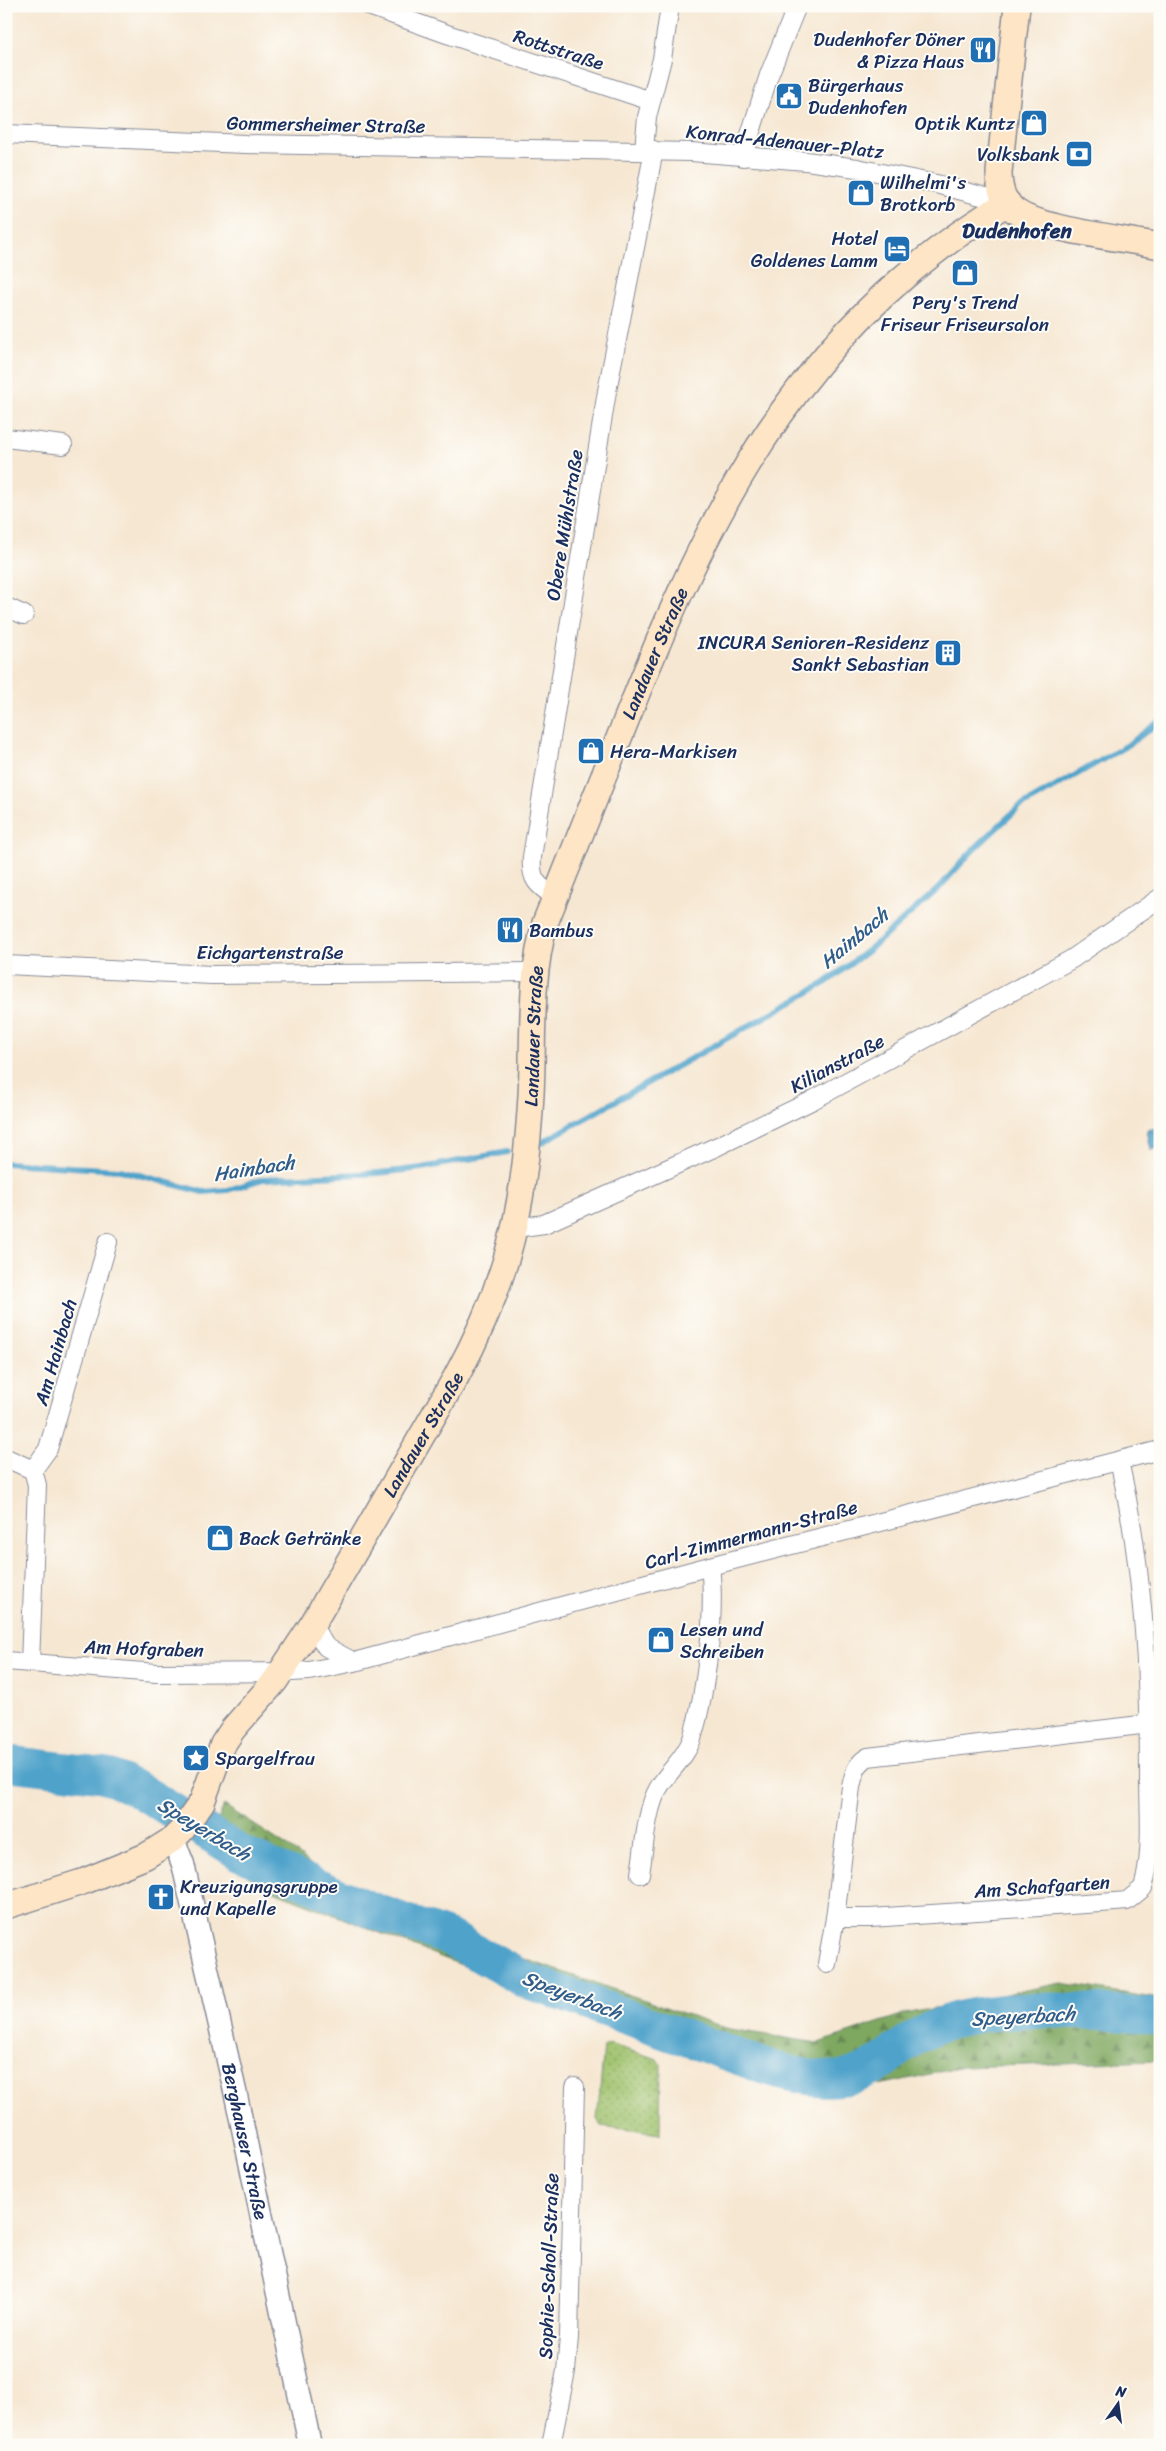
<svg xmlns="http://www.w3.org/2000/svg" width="1166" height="2451" font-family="Sriracha,sans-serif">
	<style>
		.forest { fill: url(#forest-firs); stroke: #4c6b5e }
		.park { fill: url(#park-dots); stroke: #5c7864 }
		.water { fill: url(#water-waves); stroke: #356994 }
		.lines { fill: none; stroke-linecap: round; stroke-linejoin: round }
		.stream { stroke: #4fa3cb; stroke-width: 6 }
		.river { stroke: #4fa3cb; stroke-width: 36 }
		.minor-casing { stroke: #888b98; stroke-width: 20 }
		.tertiary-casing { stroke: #888b98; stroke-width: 25 }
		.secondary-casing { stroke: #888b98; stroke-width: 28 }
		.minor { stroke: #fff; stroke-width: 18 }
		.tertiary { stroke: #fff; stroke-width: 22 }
		.secondary { stroke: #fde5c5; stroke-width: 25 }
		.labels { text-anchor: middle; stroke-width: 4; stroke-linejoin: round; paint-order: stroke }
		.poi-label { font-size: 19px; fill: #1b2f5e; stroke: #fdfcf7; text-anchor: start }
		.street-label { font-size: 19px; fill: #1b2f5e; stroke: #fdfcf7 }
		.water-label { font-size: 20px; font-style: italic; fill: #305d8a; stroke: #fdfcf7 }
		.quarter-label { font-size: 21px; font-weight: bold; fill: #1b2f5e; stroke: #fdfcf7 }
	</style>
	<defs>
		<pattern id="forest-firs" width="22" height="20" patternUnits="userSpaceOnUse" patternTransform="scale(1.25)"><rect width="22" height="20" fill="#7ea75f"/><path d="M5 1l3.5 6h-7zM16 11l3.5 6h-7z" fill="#668852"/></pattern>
		<pattern id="park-dots" width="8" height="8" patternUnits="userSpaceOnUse" patternTransform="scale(1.25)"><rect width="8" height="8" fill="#9ec16b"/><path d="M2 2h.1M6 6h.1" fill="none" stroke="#809d5b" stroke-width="1.8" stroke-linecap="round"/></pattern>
		<pattern id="water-waves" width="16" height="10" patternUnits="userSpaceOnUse" patternTransform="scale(1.25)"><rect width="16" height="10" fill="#4fa3cb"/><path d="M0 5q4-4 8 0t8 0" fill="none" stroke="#4185a8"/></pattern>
	</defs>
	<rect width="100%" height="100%" fill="#fdfcf7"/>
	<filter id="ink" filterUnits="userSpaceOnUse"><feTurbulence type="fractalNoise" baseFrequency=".02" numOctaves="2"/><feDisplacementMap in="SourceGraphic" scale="10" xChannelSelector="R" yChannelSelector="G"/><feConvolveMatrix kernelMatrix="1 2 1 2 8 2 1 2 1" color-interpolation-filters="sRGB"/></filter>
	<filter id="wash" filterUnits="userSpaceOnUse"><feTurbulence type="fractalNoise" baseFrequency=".0096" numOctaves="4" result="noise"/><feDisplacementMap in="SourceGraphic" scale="20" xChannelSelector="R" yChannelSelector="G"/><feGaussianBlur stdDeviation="1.12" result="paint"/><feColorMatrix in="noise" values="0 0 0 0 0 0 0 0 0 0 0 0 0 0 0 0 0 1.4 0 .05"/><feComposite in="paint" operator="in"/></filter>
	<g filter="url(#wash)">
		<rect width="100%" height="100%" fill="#f6e7d2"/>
		<!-- forest -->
		<path class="forest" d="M224,1805L293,1850L330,1880L375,1898L441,1919L501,1951L730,2029L818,2043L904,2014L1061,1983L1160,1999V2061L963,2067L880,2085L802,2089L737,2074L266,1888L230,1864L208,1845Z"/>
		<!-- park -->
		<path class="park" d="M609,2044L658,2059L661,2064L660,2134L601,2126L597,2120L604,2046Z"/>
		<!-- water -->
		<path class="water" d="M1160,1127V1148L1151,1150L1147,1130Z"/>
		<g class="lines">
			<!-- stream -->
			<g class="stream">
				<path d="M541,1143L825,983L870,949L938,889L972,851L1018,808L1128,745L1160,721"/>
				<path d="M6,1163L120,1170L203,1192L228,1190L263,1179L379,1173L422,1168L507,1152"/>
			</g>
			<!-- river -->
			<path class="river" d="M6,1763L105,1775L139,1790L242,1854L364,1907L450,1938L525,1980L769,2068C797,2076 830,2084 859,2074C879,2067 895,2050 913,2039C926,2031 944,2023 958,2019C1016,2005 1101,2011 1160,2017"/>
		</g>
	</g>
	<g filter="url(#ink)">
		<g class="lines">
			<!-- minor casing -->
			<g class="minor-casing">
				<g id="minor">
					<path d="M369,6L447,34L651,101"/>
					<path d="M6,134L245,144L691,152L806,161L857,168L936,184L1008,203"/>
					<path d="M644,149L647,117L662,59L670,6"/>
					<path d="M743,157L769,75L797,6"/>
					<path d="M6,438L63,445"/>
					<path d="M6,607L24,615"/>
					<path d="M556,897C537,886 530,879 532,857L607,391L654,150"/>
					<path d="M6,965L212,975L534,972"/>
					<path d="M516,1228L544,1224L718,1146L811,1101L1072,959L1160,898"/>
					<path d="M6,1458L33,1470L37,1485L30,1663"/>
					<path d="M33,1470L48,1449L108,1242"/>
					<path d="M312,1625L326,1647L354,1662"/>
					<path d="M6,1661L156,1673L292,1672L309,1671L354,1662L710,1566L1160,1450"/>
					<path d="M640,1874C644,1850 646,1810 658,1789C668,1771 685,1759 692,1739C706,1692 716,1614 710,1566"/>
					<path d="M835,1918H870L1115,1902L1127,1901L1143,1888C1153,1854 1149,1814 1149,1778C1149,1672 1143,1564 1119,1461"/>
					<path d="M827,1964L835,1918L851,1787C854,1773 856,1764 868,1757L1149,1724"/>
					<path d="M551,2445L566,2371L569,2337L575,2087"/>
				</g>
			</g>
			<!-- tertiary casing -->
			<g class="tertiary-casing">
				<g id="tertiary">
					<path id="s1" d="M173,1839L183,1864L235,2091L310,2445"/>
				</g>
			</g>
			<!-- secondary casing -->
			<g class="secondary-casing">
				<g id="secondary">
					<path d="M1017,6L999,172C999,186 1002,201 1014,210C1036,229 1127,239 1160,246"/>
					<path id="s2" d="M6,1906L85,1881L146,1856L173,1839L182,1830L202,1802L223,1744L233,1729L275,1681L312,1625L456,1377C509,1280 525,1205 531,1095C534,1036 529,981 545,923C572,856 599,789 625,723C692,555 764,397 904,277C937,249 970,224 1008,203"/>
				</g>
			</g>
			<!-- minor -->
			<use href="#minor" class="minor"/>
			<!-- tertiary -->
			<use href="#tertiary" class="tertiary"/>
			<!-- secondary -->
			<use href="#secondary" class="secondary"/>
		</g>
	</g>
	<!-- icons -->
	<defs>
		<g id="restaurant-square" transform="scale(1.4375)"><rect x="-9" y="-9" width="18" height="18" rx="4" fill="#1f6fb2" stroke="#fdfcf7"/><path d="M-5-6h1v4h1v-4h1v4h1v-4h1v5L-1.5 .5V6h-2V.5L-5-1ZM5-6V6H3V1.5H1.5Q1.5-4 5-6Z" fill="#fff"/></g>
		<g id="civic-square" transform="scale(1.4375)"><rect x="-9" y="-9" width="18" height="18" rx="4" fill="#1f6fb2" stroke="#fdfcf7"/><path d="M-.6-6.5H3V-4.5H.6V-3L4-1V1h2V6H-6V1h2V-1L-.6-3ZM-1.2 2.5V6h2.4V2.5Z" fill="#fff"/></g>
		<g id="shop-square" transform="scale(1.4375)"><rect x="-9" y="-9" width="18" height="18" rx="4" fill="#1f6fb2" stroke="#fdfcf7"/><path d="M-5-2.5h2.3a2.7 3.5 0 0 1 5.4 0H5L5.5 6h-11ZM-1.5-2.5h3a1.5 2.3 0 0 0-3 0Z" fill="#fff"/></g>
		<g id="bank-square" transform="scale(1.4375)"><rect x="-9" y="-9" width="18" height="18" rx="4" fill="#1f6fb2" stroke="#fdfcf7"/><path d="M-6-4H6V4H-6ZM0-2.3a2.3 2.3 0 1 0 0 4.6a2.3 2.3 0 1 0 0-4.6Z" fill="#fff"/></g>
		<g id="hotel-square" transform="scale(1.4375)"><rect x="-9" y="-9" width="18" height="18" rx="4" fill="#1f6fb2" stroke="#fdfcf7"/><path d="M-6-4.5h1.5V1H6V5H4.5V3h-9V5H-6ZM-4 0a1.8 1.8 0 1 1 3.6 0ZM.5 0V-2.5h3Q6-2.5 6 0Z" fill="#fff"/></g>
		<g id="building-square" transform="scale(1.4375)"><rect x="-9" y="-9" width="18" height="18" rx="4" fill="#1f6fb2" stroke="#fdfcf7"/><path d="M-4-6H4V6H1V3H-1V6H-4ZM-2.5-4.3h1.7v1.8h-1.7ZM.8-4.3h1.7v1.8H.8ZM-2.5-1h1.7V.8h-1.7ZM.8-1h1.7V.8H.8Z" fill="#fff"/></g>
		<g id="sight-square" transform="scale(1.4375)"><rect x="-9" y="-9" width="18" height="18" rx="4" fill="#1f6fb2" stroke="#fdfcf7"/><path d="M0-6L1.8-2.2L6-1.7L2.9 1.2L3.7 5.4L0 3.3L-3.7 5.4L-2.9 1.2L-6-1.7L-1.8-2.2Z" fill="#fff"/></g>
		<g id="church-square" transform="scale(1.4375)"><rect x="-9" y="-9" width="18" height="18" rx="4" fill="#1f6fb2" stroke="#fdfcf7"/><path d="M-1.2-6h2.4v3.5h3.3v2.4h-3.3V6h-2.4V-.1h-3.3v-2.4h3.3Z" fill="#fff"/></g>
	</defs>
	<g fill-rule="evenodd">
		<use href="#restaurant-square" x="983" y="50"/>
		<use href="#civic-square" x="789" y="96"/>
		<use href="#shop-square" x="1034" y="123"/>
		<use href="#bank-square" x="1079" y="154"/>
		<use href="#shop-square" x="861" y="193"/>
		<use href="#hotel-square" x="897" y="249"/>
		<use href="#shop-square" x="965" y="273"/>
		<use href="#building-square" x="948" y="653"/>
		<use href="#shop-square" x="591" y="751"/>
		<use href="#restaurant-square" x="510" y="930"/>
		<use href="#shop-square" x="220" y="1538"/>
		<use href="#shop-square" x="661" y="1640"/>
		<use href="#sight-square" x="196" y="1758"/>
		<use href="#church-square" x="161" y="1897"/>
	</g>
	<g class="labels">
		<!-- poi labels -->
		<g class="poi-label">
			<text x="964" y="46" text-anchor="end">Dudenhofer Döner<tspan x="964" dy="22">&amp; Pizza Haus</tspan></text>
			<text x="808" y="92">Bürgerhaus<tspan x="808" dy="22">Dudenhofen</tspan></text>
			<text x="1015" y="130" text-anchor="end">Optik Kuntz</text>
			<text x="1060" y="161" text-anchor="end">Volksbank</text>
			<text x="880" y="189">Wilhelmi's<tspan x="880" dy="22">Brotkorb</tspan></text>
			<text x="878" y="245" text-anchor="end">Hotel<tspan x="878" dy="22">Goldenes Lamm</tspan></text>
			<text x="965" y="309" text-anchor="middle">Pery's Trend<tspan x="965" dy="22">Friseur Friseursalon</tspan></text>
			<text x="929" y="649" text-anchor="end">INCURA Senioren-Residenz<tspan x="929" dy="22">Sankt Sebastian</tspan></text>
			<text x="610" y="758">Hera-Markisen</text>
			<text x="529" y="937">Bambus</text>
			<text x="239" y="1545">Back Getränke</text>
			<text x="680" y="1636">Lesen und<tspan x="680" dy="22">Schreiben</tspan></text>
			<text x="215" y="1765">Spargelfrau</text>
			<text x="180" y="1893">Kreuzigungsgruppe<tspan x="180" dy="22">und Kapelle</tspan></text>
		</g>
		<!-- street labels -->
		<g class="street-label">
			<text transform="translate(559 49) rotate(18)" y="7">Rottstraße</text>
			<text transform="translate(326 124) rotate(1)" y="7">Gommersheimer Straße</text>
			<text transform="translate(785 141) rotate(6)" y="7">Konrad-Adenauer-Platz</text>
			<text transform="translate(564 525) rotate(-81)" y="7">Obere Mühlstraße</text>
			<text dy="7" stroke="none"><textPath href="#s2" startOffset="1484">Landauer Straße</textPath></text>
			<text x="270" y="959">Eichgartenstraße</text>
			<text dy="7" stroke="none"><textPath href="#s2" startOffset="1079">Landauer Straße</textPath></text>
			<text transform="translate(837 1063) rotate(-28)" y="7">Kilianstraße</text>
			<text transform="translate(55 1352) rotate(-74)" y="7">Am Hainbach</text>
			<text dy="7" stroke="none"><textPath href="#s2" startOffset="659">Landauer Straße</textPath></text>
			<text transform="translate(751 1534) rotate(-15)" y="7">Carl-Zimmermann-Straße</text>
			<text transform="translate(144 1648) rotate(2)" y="7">Am Hofgraben</text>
			<text transform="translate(1042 1886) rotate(-4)" y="7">Am Schafgarten</text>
			<text dy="7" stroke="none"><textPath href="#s1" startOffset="311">Berghauser Straße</textPath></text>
			<text transform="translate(548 2266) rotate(-88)" y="7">Sophie-Scholl-Straße</text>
		</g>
		<!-- water labels -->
		<g class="water-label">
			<text transform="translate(854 938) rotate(-40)" y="7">Hainbach</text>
			<text transform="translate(254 1168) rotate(-9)" y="7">Hainbach</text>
			<text transform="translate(204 1829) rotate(31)" y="7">Speyerbach</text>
			<text transform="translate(572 1995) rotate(21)" y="7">Speyerbach</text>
			<text transform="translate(1023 2016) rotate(-3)" y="7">Speyerbach</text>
		</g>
		<!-- quarter labels -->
		<g class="quarter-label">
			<text x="1017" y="238">Dudenhofen</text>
		</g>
	</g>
	<!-- margin -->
	<rect width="1166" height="2451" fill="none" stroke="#fdfcf7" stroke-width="25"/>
	<!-- north arrow -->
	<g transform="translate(1118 2404) rotate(14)" stroke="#fdfcf7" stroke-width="4" paint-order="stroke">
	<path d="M0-4L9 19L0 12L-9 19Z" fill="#1b2f5e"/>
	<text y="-8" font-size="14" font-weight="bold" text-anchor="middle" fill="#1b2f5e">N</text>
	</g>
</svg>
